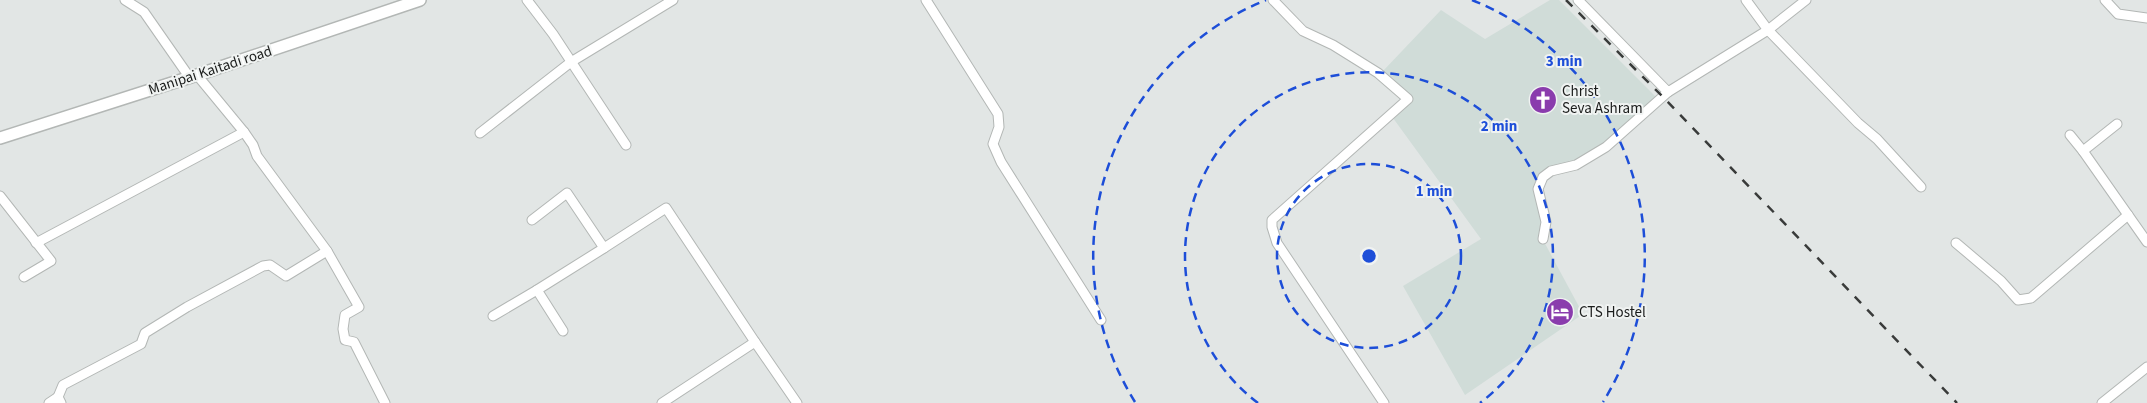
<svg xmlns="http://www.w3.org/2000/svg" width="2147" height="403" font-family="'Source Sans 3',sans-serif">
	<style>
		.built { fill: #d0dcd8 }
		.lines { fill: none; stroke-linecap: round; stroke-linejoin: round }
		.minor-casing { stroke: #b3b7b5; stroke-width: 11 }
		.secondary-casing { stroke: #b3b7b5; stroke-width: 14 }
		.minor { stroke: #fff; stroke-width: 9 }
		.secondary { stroke: #fff; stroke-width: 11 }
		.rail { stroke: #393b3a; stroke-width: 2.5; stroke-dasharray: 9 9; stroke-linecap: butt }
		.ring { fill: none; stroke: #1d4ed8; stroke-width: 2.5; stroke-dasharray: 9 6 }
		.labels { text-anchor: middle; stroke-width: 4; stroke-linejoin: round; paint-order: stroke }
		.street-label { font-size: 15px; fill: #1a1c1b; stroke: #f0f3f2 }
		.poi-label { font-size: 15px; fill: #1a1c1b; stroke: #f0f3f2; text-anchor: start }
		.centre { fill: #1d4ed8; stroke: #f0f3f2; stroke-width: 2.5 }
		.ring-label { font-size: 15px; text-anchor: middle; font-weight: bold; fill: #1d4ed8; stroke: #f0f3f2; stroke-width: 4; stroke-linejoin: round; paint-order: stroke }
	</style>
	<rect width="100%" height="100%" fill="#e2e6e5"/>
	<!-- built -->
	<path class="built" d="M1550,0H1559L1658,99L1605,146L1575,163L1542,176L1544,222L1542,238L1583,314L1465,395L1403,286L1481,239L1393,118L1412,100L1383,71L1441,10L1485,39Z"/>
	<g class="lines">
		<!-- minor casing -->
		<g class="minor-casing">
			<g id="minor">
				<path d="M125,0L144,12L190,78"/>
				<path d="M527,0L553,34L626,145"/>
				<path d="M926,0L998,114L999,127L993,144L1001,162L1101,320"/>
				<path d="M1273,0L1303,31L1333,45L1378,73L1408,99L1272,220V227L1277,243L1384,403"/>
				<path d="M1578,0L1668,92L1768,30L1806,0"/>
				<path d="M1746,0L1768,30L1858,123L1877,139L1921,187"/>
				<path d="M2105,0L2118,14L2147,18"/>
				<path d="M2117,124L2083,151L2147,242"/>
				<path d="M244,132L253,145L257,156L327,251L359,307L345,315L343,329L345,340L354,342L385,403"/>
				<path d="M480,133L571,62L673,0"/>
				<path d="M2070,135L2083,151"/>
				<path d="M0,196L51,261L24,277"/>
				<path d="M532,220L567,193L604,248L666,208L755,342L797,403"/>
				<path d="M1543,239L1546,222L1538,189L1543,177L1551,171L1576,165L1606,147L1668,92"/>
				<path d="M36,243L244,132L197,75"/>
				<path d="M1956,243L2001,281L2018,300L2031,298L2128,215"/>
				<path d="M493,316L537,290"/>
				<path d="M563,331L537,290L604,248"/>
				<path d="M49,403L58,397"/>
				<path d="M61,403L58,397L63,385L141,344L145,333L187,307L263,266L270,265L286,276L327,251"/>
				<path d="M662,403L755,342"/>
				<path d="M2102,403L2147,367"/>
			</g>
		</g>
		<!-- secondary casing -->
		<g class="secondary-casing">
			<path id="secondary" d="M0,138L197,75L420,0"/>
		</g>
		<!-- minor -->
		<use href="#minor" class="minor"/>
		<!-- secondary -->
		<use href="#secondary" class="secondary"/>
		<!-- rail -->
		<path class="rail" d="M1566,0L1663,97L1957,403"/>
	</g>
	<!-- distance rings -->
	<g class="ring">
		<circle cx="1369" cy="256" r="92"/>
		<path d="M1258 403A184 184 0 1 1 1480 403"/>
		<path d="M1135 402A276 276 0 0 1 1266 0M1472 0A276 276 0 0 1 1603 402"/>
	</g>
	<!-- icons -->
	<defs>
		<g id="church-disc" transform="scale(1.4375)"><circle r="9.5" fill="#8a3cad" stroke="#f0f3f2"/><path d="M-1.2-6h2.4v3.5h3.3v2.4h-3.3V6h-2.4V-.1h-3.3v-2.4h3.3Z" fill="#fff"/></g>
		<g id="hotel-disc" transform="scale(1.4375)"><circle r="9.5" fill="#8a3cad" stroke="#f0f3f2"/><path d="M-6-4.5h1.5V1H6V5H4.5V3h-9V5H-6ZM-4 0a1.8 1.8 0 1 1 3.6 0ZM.5 0V-2.5h3Q6-2.5 6 0Z" fill="#fff"/></g>
	</defs>
	<g fill-rule="evenodd">
		<use href="#church-disc" x="1543" y="100"/>
		<use href="#hotel-disc" x="1560" y="312"/>
	</g>
	<g class="labels">
		<!-- street labels -->
		<g class="street-label">
			<text transform="translate(210 70) rotate(-18)" y="5">Manipai Kaitadi road</text>
		</g>
		<!-- poi labels -->
		<g class="poi-label">
			<text x="1562" y="96">Christ<tspan x="1562" dy="17">Seva Ashram</tspan></text>
			<text x="1579" y="317">CTS Hostel</text>
		</g>
	</g>
	<circle cx="1369" cy="256" r="8" class="centre"/>
	<g class="ring-label">
		<text x="1564" y="66">3 min</text>
		<text x="1499" y="131">2 min</text>
		<text x="1434" y="196">1 min</text>
	</g>
</svg>
